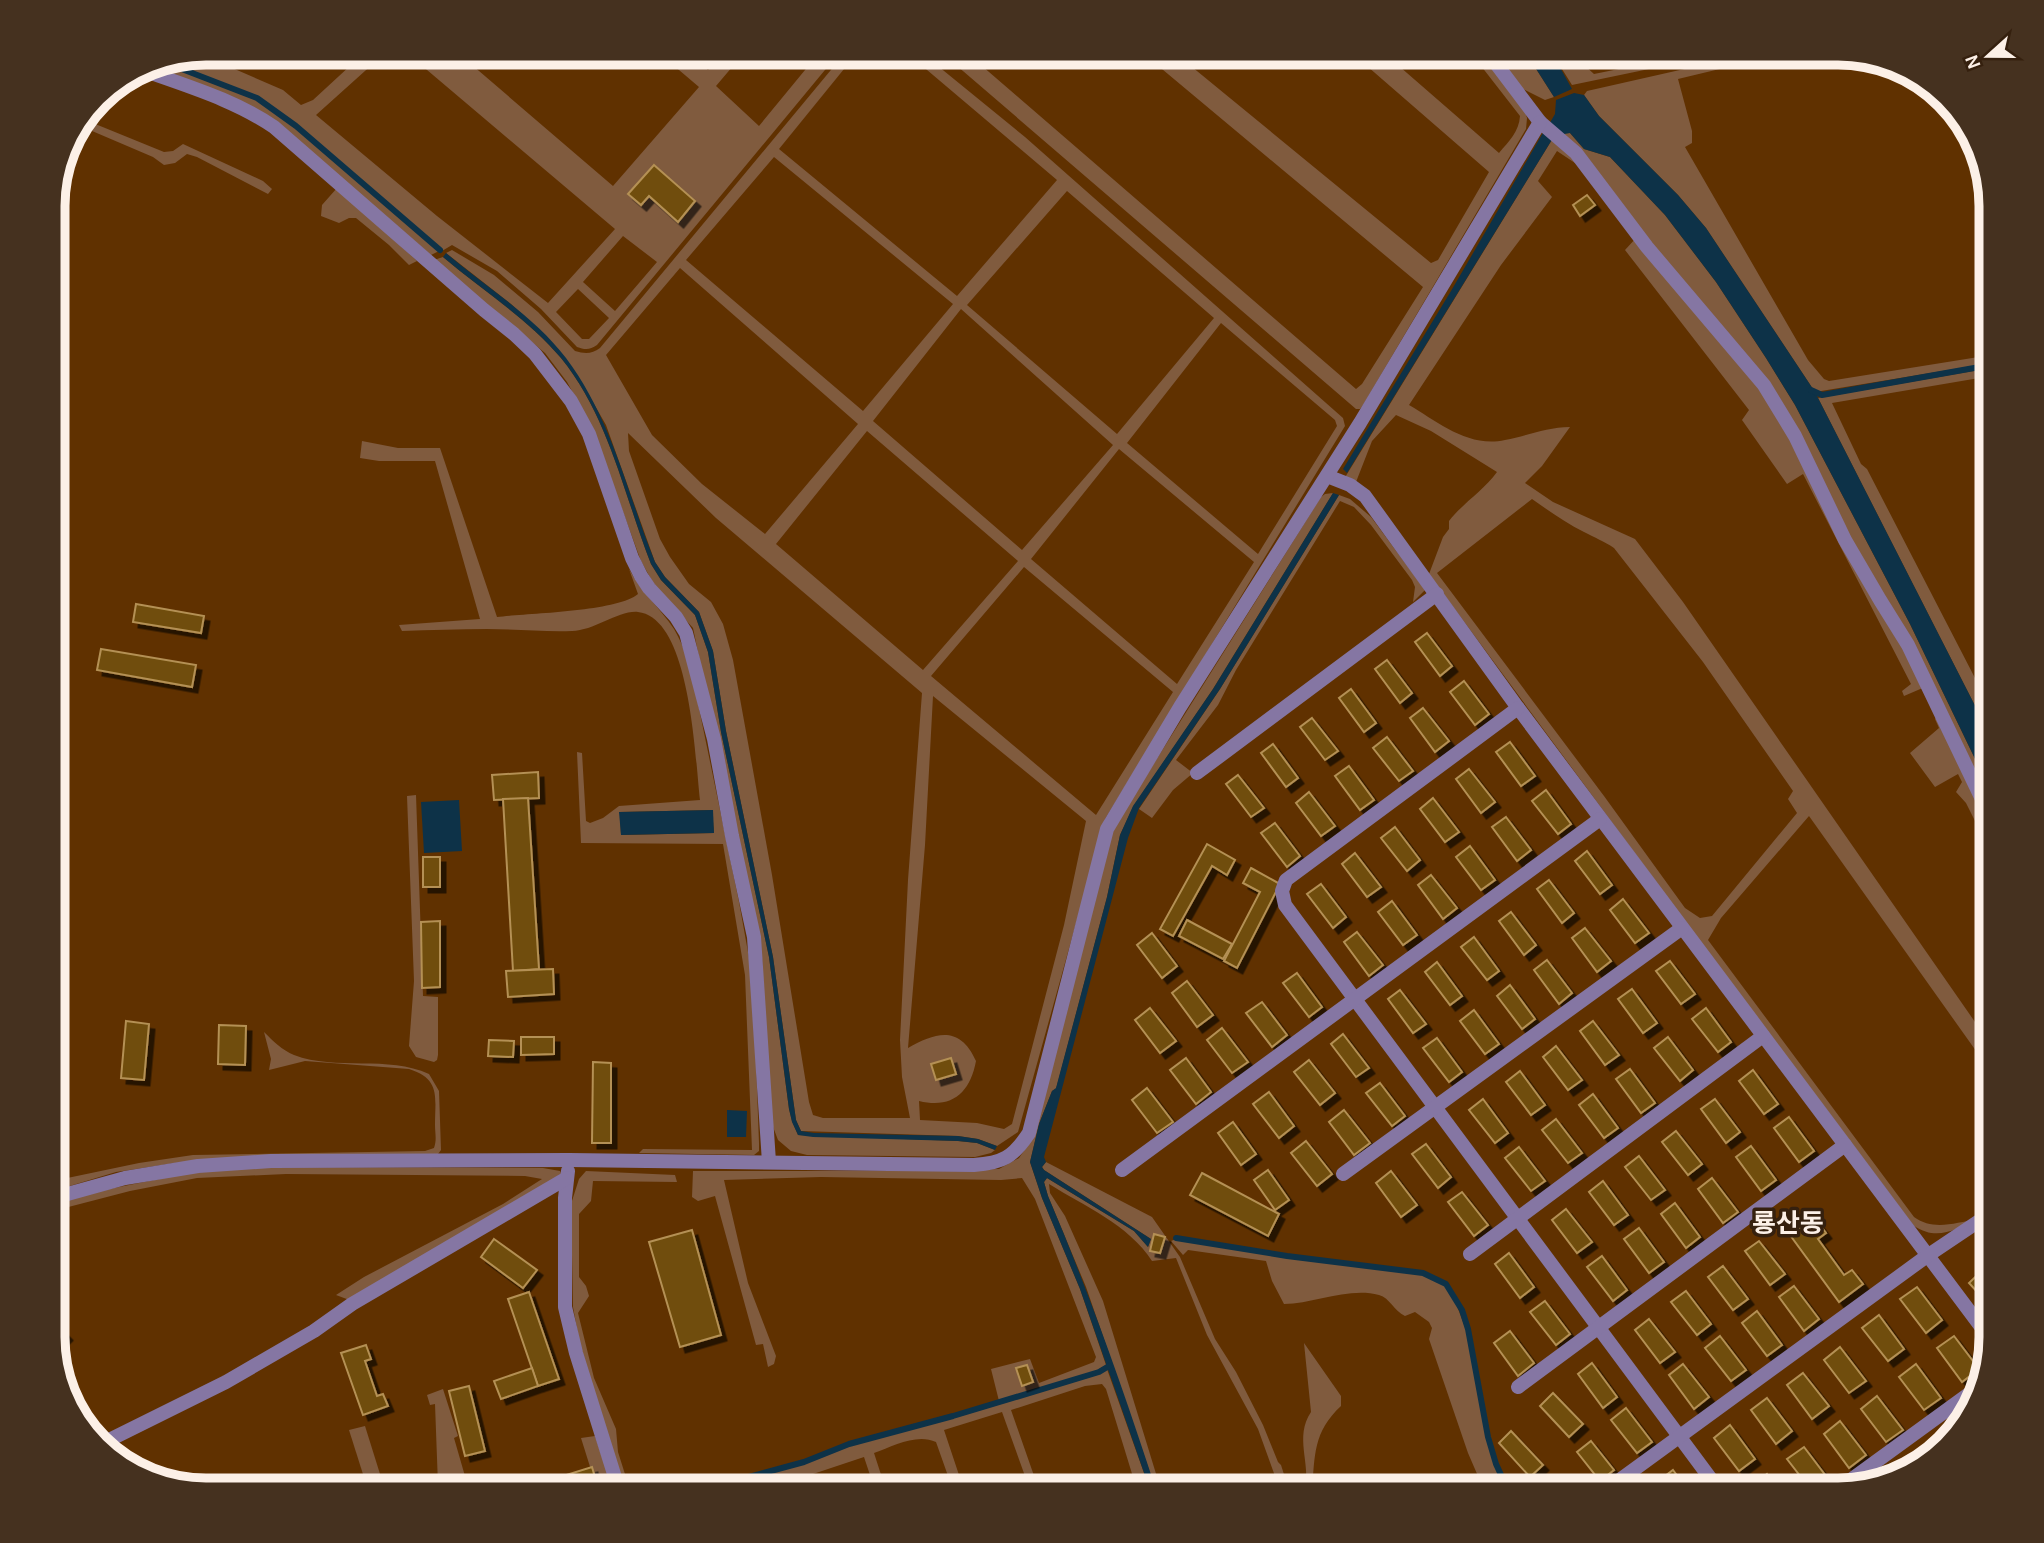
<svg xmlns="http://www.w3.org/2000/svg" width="2044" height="1543" font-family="Karla,'Noto Sans KR',sans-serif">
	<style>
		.green { fill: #805b3e; fill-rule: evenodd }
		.water { fill: #0d3248 }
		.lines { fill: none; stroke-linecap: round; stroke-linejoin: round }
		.stream { stroke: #0d3248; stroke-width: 6 }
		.building { fill: #6f4e0b; stroke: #b49054; stroke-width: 2; filter: url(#shadow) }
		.minor { stroke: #8576a3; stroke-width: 14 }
		.labels { text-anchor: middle; stroke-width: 7; stroke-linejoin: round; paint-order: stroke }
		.quarter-label { font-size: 26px; font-weight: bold; fill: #fcf0e7; stroke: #35200e }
		.rim { fill: none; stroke: #fcf0e7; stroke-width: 9 }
	</style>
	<defs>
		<filter id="shadow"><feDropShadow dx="5.5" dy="5.5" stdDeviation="0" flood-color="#0009"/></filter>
	</defs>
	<rect width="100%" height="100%" fill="#603100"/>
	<!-- green -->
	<g class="green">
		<path d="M364,53H385L316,115L437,216L548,303L615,229L407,53H458L613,186L699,87L659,53H687L708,70L724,53H744L716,86L759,126L819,53H839L597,345C590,350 585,350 577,347L541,309L497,271L452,245L442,251L297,125L257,97L164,61L200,54L283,90L301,105L313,100ZM623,236L657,262L615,311L583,282ZM578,289L609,318L589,339H582L556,312Z"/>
		<path d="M845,53H857L779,149L957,296L1057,180L907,53H922L1025,137L1343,418L1345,426L1105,819L1018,1132L997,1146L978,1139L958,1136L801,1131L796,1120L773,957L726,731L713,651L699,612L665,577L655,562L606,425L579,378L536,327L511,304L446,253L452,250L494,275L538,312L575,351C585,354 592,354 600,348ZM774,157L953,304L863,411L686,260ZM1067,191L1214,318L1117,434L967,305ZM680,268L858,424L765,534L702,484L652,435L606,355ZM961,309L1113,445L1022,550L873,421ZM1221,323L1335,420L1337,426L1258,554L1127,443ZM867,431L1018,561L923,670L776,544ZM628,433L716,518L922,693L908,880L900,1040L902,1077L910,1118H823L813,1115L809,1102L772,875L733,660L723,624L711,602L689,584L670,557L660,539L629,451ZM1119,449L1254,562L1177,684L1031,559ZM1024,567L1173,692L1096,815L931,676ZM933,696L1086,821L1064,925L1012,1124L1004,1129L977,1123L920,1120L919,1101C952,1109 970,1093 976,1061C960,1025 936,1032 908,1048L925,845Z"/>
		<path d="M942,53H967L1356,389L1362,384L1423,287L1150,59L1144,63L1131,53H1175L1431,263L1438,260L1489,172L1352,53H1384L1499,153C1509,141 1519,132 1520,116L1471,53H1481L1524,109L1527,118L1526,129L1363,405L1360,409H1356Z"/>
		<path d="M1492,53H1526L1554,97L1545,100L1519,87Z"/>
		<path d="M1552,53H1571L1594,74L1698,53H1726L1572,85Z"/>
		<path d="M1755,53H1786L1678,79L1692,131V143L1685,147L1808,360L1824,379L1829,381L1991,355V363L1815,392L1706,228L1678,195L1599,116L1584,95L1587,91Z"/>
		<path d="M158,62L256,100L295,127L439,251L431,255L289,133L146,65Z"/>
		<path d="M83,119L164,152L173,151L183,144L263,181L272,189L268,194L197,157L187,154L175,163L164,165L153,157L78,125Z"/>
		<path d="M1566,132L1570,133L1584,149L1610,157L1665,215L1716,282L1766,358L1795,405L1910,624L1991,792V813L1888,608L1785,414L1559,135Z"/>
		<path d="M1553,138L1575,157V163L1557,151L1538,181L1552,197L1501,265L1409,405C1438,422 1468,448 1505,440C1527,436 1547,427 1570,427L1542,466L1525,483L1553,502L1635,539L1683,602L1991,1045V1072L1809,816L1721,918L1708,940L1914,1217C1933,1231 1955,1223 1977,1219C1955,1230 1937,1241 1914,1226L1687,924L1429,574L1443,537L1449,529V521C1463,503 1483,491 1497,472L1431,431L1396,415L1372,441L1356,482L1344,479ZM1532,499C1549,511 1566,523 1584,532C1595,538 1604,541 1614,548L1703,662L1793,791L1788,799L1797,813L1712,916L1700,918L1685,908L1604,796L1437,573Z"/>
		<path d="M337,188L417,261L409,265L389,245L356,218H349L339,223L321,216L322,205Z"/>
		<path d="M1636,238L1763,390L1925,687L1904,696L1902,691L1911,684L1803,474L1787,484L1742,420L1749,410L1625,250Z"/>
		<path d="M443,257C482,290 527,318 561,358C609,417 624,495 651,564L661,580L695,615L708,652L721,732L769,957L789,1109L792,1121L798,1135L958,1141L977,1143L995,1150L991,1153L975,1157L807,1155L791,1151L778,1140L770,1119L762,958L693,628L655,586L641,561L592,427L567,382L545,353L434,260Z"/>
		<path d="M1991,368V376L1832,403L1861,464L1867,469L1991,709V737L1818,398Z"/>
		<path d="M362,441L398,448H440L497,617C529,613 616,612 638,594L629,569C641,592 660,608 674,629C680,639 684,650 689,660L739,902L753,980L759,1143V1151L754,1155L639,1153L643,1149L752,1150L745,975L723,844L581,843L577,752L582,753L586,821L590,823L603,818L619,806L700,800C695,759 691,618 638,612C619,610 594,631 572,631C544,632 515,629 487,629C459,629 430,630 402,631L399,625L480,619L435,461H379L360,458ZM712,810L714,833L621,835L620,812Z"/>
		<path d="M1333,493L1213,689L1133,807L1120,835L1107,897L1056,1089L1052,1091L1039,1124L1030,1162L1042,1198L1080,1289L1106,1365L1094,1372L999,1401L991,1369L1030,1359L1039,1383L1094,1362L1096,1357L1035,1199L1022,1178L1001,1180L821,1177L724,1180L748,1283L776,1356L774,1364L768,1367L763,1344L756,1345L715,1196L698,1201L692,1197L693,1171H931L999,1169L1019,1158L1030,1142L1110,838L1116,824L1321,497L1325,494Z"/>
		<path d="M1339,495L1350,499L1371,517L1425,590L1413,602L1415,587L1412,580L1371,525L1354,507L1340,501L1236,670L1218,705L1176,760L1193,773L1173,790L1152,818L1139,809L1220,689Z"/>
		<path d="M1938,715L1991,824V853L1966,803L1956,792L1962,782L1958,774L1935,787L1910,753L1939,728L1935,719Z"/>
		<path d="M416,795L423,996L438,997V1055L437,1060L434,1062L416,1057L409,1046L414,981L407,796Z"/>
		<path d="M264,1032C273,1041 282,1050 294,1055C336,1071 388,1055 429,1074L439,1091L441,1150L438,1154L175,1163L116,1172L53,1191V1181L139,1163L193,1155L425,1151L434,1148C437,1140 435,1133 435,1125C435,1097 441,1079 409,1069L305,1061L269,1070L271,1059Z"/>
		<path d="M1046,1162L1152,1217L1180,1257L1215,1339L1236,1372L1263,1425L1278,1462L1281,1465L1289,1490H1280L1258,1429L1207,1335L1176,1258L1152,1261C1129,1225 1084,1206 1049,1184L1050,1193L1065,1216L1103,1301L1161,1490H1156L1086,1287L1048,1196L1044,1182L1047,1178L1134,1231L1148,1247L1151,1239L1044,1170L1042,1167Z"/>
		<path d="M259,1167L543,1168L560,1171L562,1175L352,1301L336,1295L364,1277L503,1204L542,1179L525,1176L286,1174L197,1178L130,1191L53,1211V1205L57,1203L104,1190L189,1173Z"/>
		<path d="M586,1171L675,1175L677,1182L593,1181L591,1201L579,1214V1277L586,1286L589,1296L578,1313L594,1378L616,1429L618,1452L630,1490H625L581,1350L573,1307L571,1204L579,1179Z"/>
		<path d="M1176,1239L1287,1258L1422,1274L1445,1285L1454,1298L1466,1330L1487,1438L1495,1464L1507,1490H1484L1468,1453L1429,1339L1432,1328L1429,1322L1415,1312L1405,1316C1394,1311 1390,1298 1379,1295C1348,1287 1314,1304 1284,1304L1272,1281L1266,1261L1188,1250L1183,1255L1171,1241Z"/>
		<path d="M1304,1343L1341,1396V1406C1313,1432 1315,1455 1312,1490H1305C1311,1463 1294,1437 1311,1412Z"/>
		<path d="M1107,1369L1150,1490H1137L1106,1389L1102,1384L1085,1386L1011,1410L1039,1490H1030L1002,1412L944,1430L964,1490H953L936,1442C917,1433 893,1446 874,1453L886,1490H875L864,1457L807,1476L812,1490H801L797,1480L761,1490H726L749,1478L805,1463L849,1446L954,1418L1100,1374Z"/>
		<path d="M443,1389L458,1436L454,1438L469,1490H439L438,1485L435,1404L430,1405L427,1395Z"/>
		<path d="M365,1426L385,1490H368L349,1430Z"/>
		<path d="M595,1436L613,1490H592L597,1489L581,1438Z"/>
	</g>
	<!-- water -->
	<g class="water">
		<path d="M1526,53H1552L1572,89L1554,97Z"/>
		<path d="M1574,93L1584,95L1599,116L1678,195L1706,228L1815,392L1991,737V792L1910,624L1795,405L1766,358L1716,282L1665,215L1610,157L1584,149L1570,133L1559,135L1548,126L1555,114L1556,100Z"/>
		<path d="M1544,131L1553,138L1347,473L1343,469L1451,291Z"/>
		<path d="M446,253C486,287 534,316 566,358C612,419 627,493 655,562L665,577L699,612L713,651L726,731L773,957L796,1120L801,1131L814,1133L958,1136L978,1139L997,1146L995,1150L977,1143L958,1141L813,1137L798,1135L792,1122L789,1109L769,957L721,732L708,652L695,615L661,580L651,564C624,495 609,417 561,358C527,318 482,290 443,257Z"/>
		<path d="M1333,493L1339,495L1220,689L1139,808L1128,838L1044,1157L1046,1162L1042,1167L1044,1170L1151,1239L1148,1247L1134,1231L1047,1178L1044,1182L1048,1196C1089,1292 1124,1391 1156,1490H1150L1080,1289L1042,1198L1030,1162L1039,1124L1052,1091L1056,1088L1107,897L1120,835L1133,806L1213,689Z"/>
		<path d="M459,800L462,851L424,853L421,802Z"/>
		<path d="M713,810L714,833L621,835L619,812Z"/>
		<path d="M727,1110L747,1111L746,1137H727Z"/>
	</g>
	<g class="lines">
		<!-- stream -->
		<g class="stream">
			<path d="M161,61L257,98L296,126L440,250"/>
			<path d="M1811,390L1822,395L1991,365"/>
			<path d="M1176,1238L1287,1256L1423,1273L1446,1284L1462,1310L1468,1329L1488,1437L1496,1464L1508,1490"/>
			<path d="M724,1490L749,1477L804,1462L849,1444L953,1416L1099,1372L1109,1366"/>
		</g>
	</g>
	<!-- building -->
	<g class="building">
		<path d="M654,165L695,201L678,222L649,196L641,205L628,194Z"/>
		<path d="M1587,195L1595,205L1580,216L1573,205Z"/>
		<path d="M136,604L204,616L201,633L133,622Z"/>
		<path d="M1427,633L1452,666L1440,676L1415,642Z"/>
		<path d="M101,649L196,665L192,687L97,670Z"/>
		<path d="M1387,660L1412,693L1400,703L1375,669Z"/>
		<path d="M1464,681L1489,714L1475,725L1450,692Z"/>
		<path d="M1351,689L1376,723L1364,732L1339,698Z"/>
		<path d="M1423,708L1449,741L1435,752L1410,718Z"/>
		<path d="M1312,718L1338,751L1325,760L1300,727Z"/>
		<path d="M1387,737L1413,771L1399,781L1373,748Z"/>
		<path d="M1510,742L1535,776L1521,786L1496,752Z"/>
		<path d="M1273,744L1298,778L1286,787L1261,753Z"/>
		<path d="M1349,766L1374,800L1360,810L1335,776Z"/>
		<path d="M1469,769L1495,802L1481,813L1456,779Z"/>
		<path d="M538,772L539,798L494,800L492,775Z"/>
		<path d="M1238,775L1264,808L1251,817L1226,784Z"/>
		<path d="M1546,790L1571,824L1558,834L1532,801Z"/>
		<path d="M1309,792L1335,826L1321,836L1296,803Z"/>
		<path d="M528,798L539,969L513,971L503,799Z"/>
		<path d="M1433,798L1459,832L1445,842L1420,809Z"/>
		<path d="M1506,817L1531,850L1517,861L1492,827Z"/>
		<path d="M1275,823L1300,856L1287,867L1261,833Z"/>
		<path d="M1395,827L1420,860L1407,871L1381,838Z"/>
		<path d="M1207,844L1235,860L1227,875L1212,866L1173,936L1160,929Z"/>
		<path d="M1470,846L1495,880L1481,890L1456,857Z"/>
		<path d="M1587,851L1612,885L1600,894L1575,861Z"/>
		<path d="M1355,853L1381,887L1367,897L1342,864Z"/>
		<rect x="423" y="857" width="17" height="30"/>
		<path d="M1251,868L1280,884L1237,968L1224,961L1260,892L1243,883Z"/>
		<path d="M1431,875L1457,908L1443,919L1418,885Z"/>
		<path d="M1549,880L1574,913L1562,923L1537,889Z"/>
		<path d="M1321,884L1346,917L1333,928L1307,894Z"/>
		<path d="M1623,899L1649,933L1635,943L1610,910Z"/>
		<path d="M1392,901L1417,935L1403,945L1378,912Z"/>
		<path d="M1511,912L1536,945L1524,955L1499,921Z"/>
		<path d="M1187,920L1232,944L1223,959L1179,936Z"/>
		<path d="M440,921V987L422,988L421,922Z"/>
		<path d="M1585,928L1611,961L1597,972L1572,938Z"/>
		<path d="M1357,932L1383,965L1369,976L1344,942Z"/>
		<path d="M1152,933L1177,966L1162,978L1137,945Z"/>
		<path d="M1474,937L1499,971L1487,980L1461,947Z"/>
		<path d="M1547,960L1572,993L1559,1004L1534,970Z"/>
		<path d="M1670,961L1695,994L1681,1004L1656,971Z"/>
		<path d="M1437,962L1462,996L1450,1005L1425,972Z"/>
		<path d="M553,969L554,994L508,997L506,971Z"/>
		<path d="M1297,973L1322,1007L1309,1017L1283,983Z"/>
		<path d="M1187,981L1213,1015L1197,1027L1172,993Z"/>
		<path d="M1510,985L1535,1019L1522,1029L1497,996Z"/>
		<path d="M1632,989L1657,1023L1643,1033L1618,999Z"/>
		<path d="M1400,990L1426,1024L1413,1033L1388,999Z"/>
		<path d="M1262,1002L1287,1035L1272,1047L1246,1013Z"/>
		<path d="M1150,1008L1176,1041L1160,1053L1135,1020Z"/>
		<path d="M1706,1008L1731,1042L1718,1052L1692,1019Z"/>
		<path d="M1474,1010L1499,1044L1485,1054L1460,1021Z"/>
		<path d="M126,1021L149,1024L144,1080L121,1078Z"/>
		<path d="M1593,1021L1619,1055L1605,1065L1580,1031Z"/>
		<path d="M219,1025L246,1026L245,1065L218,1064Z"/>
		<path d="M1222,1028L1248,1062L1232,1073L1207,1040Z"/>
		<path d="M1343,1034L1369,1068L1356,1077L1331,1044Z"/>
		<path d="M521,1037H554V1054L521,1055Z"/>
		<path d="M1668,1037L1693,1070L1680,1081L1654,1048Z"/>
		<path d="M1437,1038L1462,1072L1449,1082L1423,1048Z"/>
		<path d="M489,1040L514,1041L513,1057L488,1056Z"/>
		<path d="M1556,1046L1582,1080L1568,1090L1543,1057Z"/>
		<path d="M951,1058L956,1074L936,1080L931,1064Z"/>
		<path d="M1186,1058L1211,1092L1196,1104L1170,1070Z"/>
		<path d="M1309,1060L1335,1093L1320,1105L1294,1072Z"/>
		<path d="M593,1062L611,1063V1143H592Z"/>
		<path d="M1630,1069L1655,1103L1641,1113L1616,1079Z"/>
		<path d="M1753,1070L1778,1104L1764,1114L1739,1081Z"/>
		<path d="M1520,1071L1545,1105L1531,1115L1506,1082Z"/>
		<path d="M1380,1083L1405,1116L1392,1126L1366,1093Z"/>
		<path d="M1147,1088L1173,1122L1157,1133L1132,1100Z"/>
		<path d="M1269,1092L1294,1126L1279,1138L1253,1104Z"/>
		<path d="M1593,1094L1618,1128L1604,1138L1579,1105Z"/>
		<path d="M1483,1099L1508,1133L1495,1143L1469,1110Z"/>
		<path d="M1715,1099L1740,1132L1726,1143L1701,1109Z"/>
		<path d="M1344,1110L1370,1143L1354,1155L1329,1122Z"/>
		<path d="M1789,1117L1814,1151L1799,1162L1774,1128Z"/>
		<path d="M1556,1119L1582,1153L1568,1163L1542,1130Z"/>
		<path d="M1233,1122L1256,1154L1241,1165L1218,1133Z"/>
		<path d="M1676,1131L1702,1164L1688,1175L1662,1142Z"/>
		<path d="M1306,1141L1332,1174L1317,1186L1291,1153Z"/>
		<path d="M1426,1144L1451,1177L1438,1188L1412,1154Z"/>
		<path d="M1751,1146L1776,1180L1761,1191L1736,1157Z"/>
		<path d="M1519,1147L1545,1181L1531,1191L1505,1158Z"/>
		<path d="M1639,1156L1665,1190L1651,1200L1625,1167Z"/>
		<path d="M1268,1170L1289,1200L1275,1210L1254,1180Z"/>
		<path d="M1391,1171L1417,1205L1401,1217L1376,1183Z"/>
		<path d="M1202,1173L1279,1214L1268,1236L1190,1195Z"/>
		<path d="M1712,1178L1738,1212L1723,1223L1698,1189Z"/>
		<path d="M1603,1181L1628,1215L1614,1225L1589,1192Z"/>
		<path d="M1462,1192L1488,1225L1474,1236L1448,1202Z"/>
		<path d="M1675,1203L1700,1237L1686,1248L1661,1214Z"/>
		<path d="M1566,1209L1592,1242L1577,1253L1552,1220Z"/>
		<path d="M1814,1217L1826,1233L1818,1239L1844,1275L1852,1270L1863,1284L1839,1302L1790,1235Z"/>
		<path d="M1639,1228L1664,1262L1649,1273L1624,1239Z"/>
		<path d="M692,1230L721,1335L680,1347L649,1242Z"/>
		<path d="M1154,1234L1165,1237L1160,1253L1150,1251Z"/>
		<path d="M494,1239L537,1270L523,1288L481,1257Z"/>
		<path d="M1759,1241L1785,1274L1770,1285L1745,1251Z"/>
		<path d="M1509,1253L1534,1287L1520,1298L1495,1264Z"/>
		<path d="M1602,1256L1627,1290L1613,1301L1587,1267Z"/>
		<path d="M1991,1262V1307L1969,1283Z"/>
		<path d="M1723,1266L1748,1299L1733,1310L1708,1277Z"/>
		<path d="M1794,1286L1819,1319L1804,1331L1779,1297Z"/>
		<path d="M1917,1287L1942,1320L1926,1333L1900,1299Z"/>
		<path d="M1686,1291L1711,1324L1697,1335L1671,1302Z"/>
		<path d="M529,1292L559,1379L538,1386L508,1299Z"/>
		<path d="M1545,1301L1570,1334L1556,1345L1530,1312Z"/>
		<path d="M1757,1311L1782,1345L1767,1356L1742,1323Z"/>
		<path d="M1879,1315L1904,1349L1888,1361L1862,1328Z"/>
		<path d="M1649,1319L1675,1352L1660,1363L1635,1330Z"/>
		<path d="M53,1321L67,1335L53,1349Z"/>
		<path d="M1510,1331L1534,1363L1518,1376L1494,1343Z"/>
		<path d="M1720,1336L1746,1370L1731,1381L1705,1348Z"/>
		<path d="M1954,1336L1979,1369L1962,1382L1937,1348Z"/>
		<path d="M366,1345L371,1359L365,1361L377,1396L383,1394L388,1406L363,1415L341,1353Z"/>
		<path d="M1840,1347L1866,1381L1849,1393L1824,1360Z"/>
		<path d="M1592,1363L1617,1397L1603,1408L1578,1374Z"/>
		<path d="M1683,1364L1709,1397L1694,1409L1669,1375Z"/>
		<path d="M1916,1364L1941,1398L1924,1410L1899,1377Z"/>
		<path d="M1027,1365L1033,1382L1022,1386L1016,1368Z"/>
		<path d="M532,1368L538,1386L501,1399L494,1381Z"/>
		<path d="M1803,1373L1829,1406L1812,1419L1787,1385Z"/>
		<path d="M469,1386L485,1451L465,1456L449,1391Z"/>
		<path d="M1553,1393L1583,1424L1569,1437L1540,1406Z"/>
		<path d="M1877,1396L1903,1430L1886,1442L1861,1409Z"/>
		<path d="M1767,1398L1792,1431L1776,1444L1751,1410Z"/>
		<path d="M1626,1408L1652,1442L1637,1453L1611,1420Z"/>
		<path d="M1840,1421L1866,1455L1849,1468L1824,1434Z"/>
		<path d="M1730,1425L1755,1459L1739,1471L1714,1438Z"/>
		<path d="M1511,1431L1543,1465L1530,1477L1499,1443Z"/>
		<path d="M1591,1441L1614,1470L1600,1481L1577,1452Z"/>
		<path d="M1804,1447L1829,1480L1816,1490H1811L1787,1459Z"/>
		<path d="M592,1467L598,1488L591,1490H518Z"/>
		<path d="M1673,1470L1688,1490H1662L1656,1483Z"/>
		<path d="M1767,1474L1779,1490H1753L1750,1487Z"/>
	</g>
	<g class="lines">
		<!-- minor -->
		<g class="minor">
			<path d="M1488,53L1540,122L1576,153L1647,247L1764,385L1795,436L1845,540L1880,600L1908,645L1991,818"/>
			<path d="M140,69C186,86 233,99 274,127L484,310L514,334L535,354L571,401L589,434L632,558L641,576L649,588L676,617L686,633L714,739L732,836L754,937L769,1162"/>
			<path d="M1327,476L1350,485L1365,496L1518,708L1991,1340"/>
			<path d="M1518,708L1286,880L1282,891L1285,905L1719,1490"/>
			<path d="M1197,773L1437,594"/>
			<path d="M1122,1170L1600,819"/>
			<path d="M568,1171L565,1198V1307L576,1353L619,1490"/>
			<path d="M1343,1174L1682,928"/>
			<path d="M53,1198L125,1178L198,1166L271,1161L569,1160L974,1165C1003,1163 1013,1157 1029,1133L1107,829L1180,707L1360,423L1540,122"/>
			<path d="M1470,1254L1763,1036"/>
			<path d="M1518,1387L1845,1145"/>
			<path d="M101,1444L226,1382L314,1331L352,1304L567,1178"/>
			<path d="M1606,1490L1927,1256L1991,1213"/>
			<path d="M1837,1490L1973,1391"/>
		</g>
	</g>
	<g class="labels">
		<!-- quarter labels -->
		<g class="quarter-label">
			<text x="1788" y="1232">룡산동</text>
		</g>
	</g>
	<!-- crop -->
	<path d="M0 0H2044V1543H0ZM206 65H1838A141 141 0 0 1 1979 206V1337A141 141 0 0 1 1838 1478H206A141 141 0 0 1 65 1337V206A141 141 0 0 1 206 65Z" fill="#45311f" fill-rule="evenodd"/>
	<path class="rim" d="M206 65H1838A141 141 0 0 1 1979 206V1337A141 141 0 0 1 1838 1478H206A141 141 0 0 1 65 1337V206A141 141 0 0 1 206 65Z"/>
	<!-- north arrow -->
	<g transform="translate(1988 56) rotate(249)" stroke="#35200e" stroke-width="5" paint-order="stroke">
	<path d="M0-5L12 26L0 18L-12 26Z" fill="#fcf0e7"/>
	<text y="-10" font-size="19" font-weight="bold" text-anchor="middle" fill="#fcf0e7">N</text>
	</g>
</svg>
